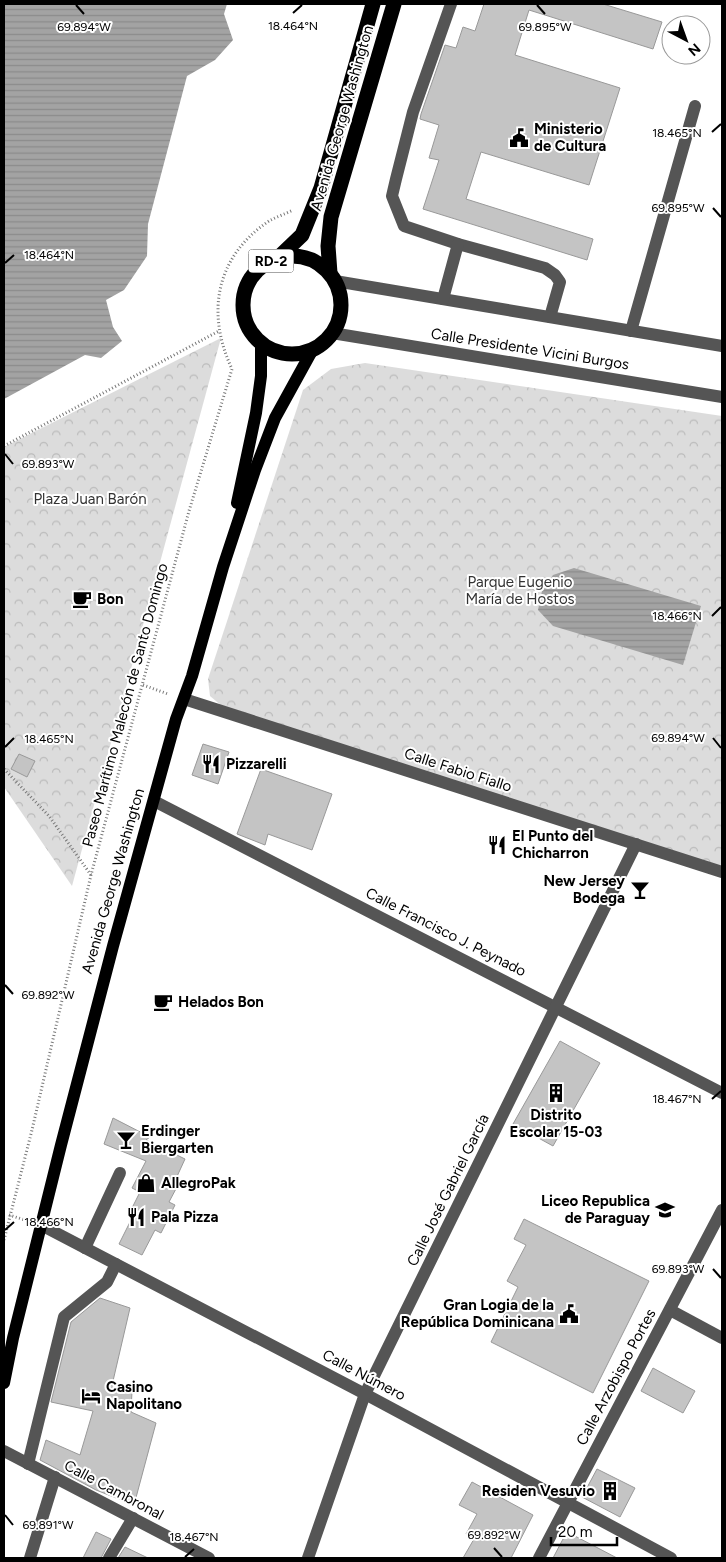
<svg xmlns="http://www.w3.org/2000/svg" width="726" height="1562" font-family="Figtree,sans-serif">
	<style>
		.forest { fill: url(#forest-crowns) }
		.water { fill: url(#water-rules) }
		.building { fill: #c4c4c4; stroke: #999 }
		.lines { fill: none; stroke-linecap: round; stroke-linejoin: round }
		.path { stroke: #777; stroke-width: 3; stroke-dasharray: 1 2.5; stroke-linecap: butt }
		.minor { stroke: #555; stroke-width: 12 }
		.major { stroke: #000; stroke-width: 12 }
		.highway { stroke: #000; stroke-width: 15 }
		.ticks { fill: none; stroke: #000; stroke-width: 2 }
		.labels { text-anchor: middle; stroke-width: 4; stroke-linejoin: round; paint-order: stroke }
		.shield { fill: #fff; stroke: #4c4c4c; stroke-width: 1 }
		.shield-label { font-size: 14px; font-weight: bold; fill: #000 }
		.street-label { font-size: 15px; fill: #000; stroke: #fff }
		.poi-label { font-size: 15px; font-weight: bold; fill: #000; stroke: #fff; text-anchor: start }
		.park-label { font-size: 15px; fill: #333; stroke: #fff }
		.ticks-label { font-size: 12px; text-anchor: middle; fill: #000; stroke: #fff; stroke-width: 4; stroke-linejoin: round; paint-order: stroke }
	</style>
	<defs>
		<pattern id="forest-crowns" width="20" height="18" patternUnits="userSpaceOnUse" patternTransform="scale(1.25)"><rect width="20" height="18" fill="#dcdcdc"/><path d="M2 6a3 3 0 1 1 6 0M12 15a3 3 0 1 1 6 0" fill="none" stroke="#bbb"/></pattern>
		<pattern id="water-rules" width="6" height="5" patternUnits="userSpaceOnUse" patternTransform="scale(1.25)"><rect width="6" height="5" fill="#a3a3a3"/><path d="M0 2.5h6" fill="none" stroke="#8b8b8b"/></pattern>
	</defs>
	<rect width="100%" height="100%" fill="#fff"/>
	<!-- forest -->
	<g class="forest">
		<path d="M221,338L72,886L4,787V447Z"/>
		<path d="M365,363L722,416V870L223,707L210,696L208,679L303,390L331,369Z"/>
	</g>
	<!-- water -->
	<g class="water">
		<path d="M4,4H227L224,14L233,40L215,60L187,76L148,224L147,256L124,290L106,300L113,327L122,341L101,358L85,355L4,399Z"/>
		<path d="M574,568L701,606L683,665L553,626L538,610L542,591L553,575Z"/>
	</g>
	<!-- building -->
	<g class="building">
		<path d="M484,4H603L662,22L653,49L529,10L515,55L620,88L589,185L481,152L466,199L593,239L587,260L423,209L439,160L429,158L439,125L420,119L421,114L445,45L456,48L463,27L475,31Z"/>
		<path d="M203,744L229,752L218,784L192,775Z"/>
		<path d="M19,754L35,761L27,777L11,769Z"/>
		<path d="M261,769L332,794L312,850L268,834L265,845L237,834Z"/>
		<path d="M560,1041L600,1063L553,1146L513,1124Z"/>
		<path d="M113,1118L150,1137L146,1140L185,1159L174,1183L178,1185L169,1202L175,1205L161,1233L155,1230L142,1255L119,1244L132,1218L128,1216L140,1192L132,1188L146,1161L104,1144Z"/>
		<path d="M524,1219L649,1281L593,1393L491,1342L518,1287L507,1281L526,1245L514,1239Z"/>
		<path d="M100,1298L130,1308L113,1381L132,1391L131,1412L156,1423L134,1505L96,1490L40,1460L46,1440L80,1455L93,1411L51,1402L71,1322Z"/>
		<path d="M653,1368L695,1391L683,1413L641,1391Z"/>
		<path d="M597,1469L635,1488L620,1517L582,1497Z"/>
		<path d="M472,1482L533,1515L511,1558H463L474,1539L466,1534L477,1514L459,1505Z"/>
		<path d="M96,1532L111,1539L101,1558H83Z"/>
		<path d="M573,1535L617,1558H553L563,1539Z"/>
		<path d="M125,1547L148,1558H118Z"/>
	</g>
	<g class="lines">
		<!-- path -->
		<g class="path">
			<path d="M4,446L219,331"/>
			<path d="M143,685L168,694"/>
			<path d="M4,769L49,816L91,875"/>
			<path d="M9,1215L25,1220"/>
			<path d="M4,1240L32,1130L91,875L189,511L232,369C206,314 215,257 269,221C276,217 285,214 293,210"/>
		</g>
		<!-- minor -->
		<g class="minor">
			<path d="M451,4L413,112L396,179L392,196L404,226L458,244L545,268L555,275L560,282L550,317"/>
			<path d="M335,281L722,346"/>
			<path d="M443,299L458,244"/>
			<path d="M631,331L695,106"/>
			<path d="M332,333L722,397"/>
			<path d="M184,699L722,872"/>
			<path d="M154,801L722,1093"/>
			<path d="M41,1225L365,1394L671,1558"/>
			<path d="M85,1248L120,1173"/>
			<path d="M670,1310L722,1338"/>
			<path d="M4,1451L209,1558"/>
			<path d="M28,1464L64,1317L107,1282L116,1264"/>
			<path d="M30,1558L55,1477"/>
			<path d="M109,1558L133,1518"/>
			<path d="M308,1558L365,1394L636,844"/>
			<path d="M539,1558L722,1210"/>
		</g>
		<!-- major -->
		<g class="major">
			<path d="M237,503L256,413L261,376V343"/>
			<path d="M4,1383L13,1338L61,1145L113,946L176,719L192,676L223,567L255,470L275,418L313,349"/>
		</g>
		<!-- highway -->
		<g class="highway">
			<circle cx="292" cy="305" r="49"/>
			<path d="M279,257L302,235L321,188L373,4"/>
			<path d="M330,273L328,246L331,217L394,4"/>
		</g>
	</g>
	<!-- ticks -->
	<path class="ticks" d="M76,5L84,14M537,5L545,14M293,13L302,5M712,132L721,124M713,208L721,217M5,263L14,255M5,454L13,464M712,616L721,607M713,738L721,748M5,747L14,738M5,985L13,994M712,1099L721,1091M5,1230L14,1222M713,1269L721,1278M5,1515L13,1525M494,1548L502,1557M185,1557L194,1549"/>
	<!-- icons -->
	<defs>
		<g id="civic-bare" transform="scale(1.5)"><path d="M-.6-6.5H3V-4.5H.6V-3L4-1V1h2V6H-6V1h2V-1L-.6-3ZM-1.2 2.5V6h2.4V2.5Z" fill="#000" stroke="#fff" stroke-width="2.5" paint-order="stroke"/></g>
		<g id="cafe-bare" transform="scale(1.5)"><path d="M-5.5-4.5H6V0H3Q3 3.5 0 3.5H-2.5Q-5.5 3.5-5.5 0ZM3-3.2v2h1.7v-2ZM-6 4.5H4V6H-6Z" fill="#000" stroke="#fff" stroke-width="2.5" paint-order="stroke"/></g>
		<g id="restaurant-bare" transform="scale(1.5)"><path d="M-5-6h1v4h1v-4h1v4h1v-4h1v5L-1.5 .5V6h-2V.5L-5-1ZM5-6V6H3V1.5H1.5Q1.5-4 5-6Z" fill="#000" stroke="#fff" stroke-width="2.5" paint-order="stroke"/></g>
		<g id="bar-bare" transform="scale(1.5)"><path d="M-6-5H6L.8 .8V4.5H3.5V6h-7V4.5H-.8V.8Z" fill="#000" stroke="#fff" stroke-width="2.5" paint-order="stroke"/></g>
		<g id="building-bare" transform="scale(1.5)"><path d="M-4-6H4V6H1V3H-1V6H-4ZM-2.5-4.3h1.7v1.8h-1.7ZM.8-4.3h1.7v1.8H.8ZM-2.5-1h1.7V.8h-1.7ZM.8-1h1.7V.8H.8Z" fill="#000" stroke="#fff" stroke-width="2.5" paint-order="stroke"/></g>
		<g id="shop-bare" transform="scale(1.5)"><path d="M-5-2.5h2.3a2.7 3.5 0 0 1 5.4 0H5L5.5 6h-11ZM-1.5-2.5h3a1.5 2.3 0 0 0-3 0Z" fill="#000" stroke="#fff" stroke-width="2.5" paint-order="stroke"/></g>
		<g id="school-bare" transform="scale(1.5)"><path d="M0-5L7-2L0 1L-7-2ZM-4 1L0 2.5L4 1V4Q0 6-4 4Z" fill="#000" stroke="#fff" stroke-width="2.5" paint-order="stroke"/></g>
		<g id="hotel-bare" transform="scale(1.5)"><path d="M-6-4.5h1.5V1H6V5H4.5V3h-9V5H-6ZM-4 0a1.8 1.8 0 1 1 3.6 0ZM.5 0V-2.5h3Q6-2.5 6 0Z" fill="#000" stroke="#fff" stroke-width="2.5" paint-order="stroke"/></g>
	</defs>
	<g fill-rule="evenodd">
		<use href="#civic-bare" x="519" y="138"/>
		<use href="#cafe-bare" x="82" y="599"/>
		<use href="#restaurant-bare" x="211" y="764"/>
		<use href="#restaurant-bare" x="497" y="845"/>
		<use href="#bar-bare" x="640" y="890"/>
		<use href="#cafe-bare" x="163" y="1002"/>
		<use href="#building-bare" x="556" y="1093"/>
		<use href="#bar-bare" x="126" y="1140"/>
		<use href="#shop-bare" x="146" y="1183"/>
		<use href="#school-bare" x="665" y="1210"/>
		<use href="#restaurant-bare" x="136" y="1217"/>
		<use href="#civic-bare" x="569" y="1314"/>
		<use href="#hotel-bare" x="91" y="1396"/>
		<use href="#building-bare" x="610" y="1491"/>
	</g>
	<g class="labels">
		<!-- shield labels -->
		<rect class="shield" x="248.5" y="249.5" width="45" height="23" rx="4"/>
		<g class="shield-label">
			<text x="271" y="266">RD-2</text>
		</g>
		<!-- street labels -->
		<g class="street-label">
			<text transform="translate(342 118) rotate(-74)" y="5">Avenida George Washington</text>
			<text transform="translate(530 349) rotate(9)" y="5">Calle Presidente Vicini Burgos</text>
			<text transform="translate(125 705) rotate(-75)" y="5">Paseo Marítimo Malecón de Santo Domingo</text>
			<text transform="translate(458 770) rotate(18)" y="5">Calle Fabio Fiallo</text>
			<text transform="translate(113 881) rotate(-74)" y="5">Avenida George Washington</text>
			<text transform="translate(446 932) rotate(27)" y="5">Calle Francisco J. Peynado</text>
			<text transform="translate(448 1190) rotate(-64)" y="5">Calle José Gabriel García</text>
			<text transform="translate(364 1375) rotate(28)" y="5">Calle Número</text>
			<text transform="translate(616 1377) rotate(-62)" y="5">Calle Arzobispo Portes</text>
			<text transform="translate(114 1490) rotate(28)" y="5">Calle Cambronal</text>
		</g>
		<!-- poi labels -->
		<g class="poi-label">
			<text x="534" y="134">Ministerio<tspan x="534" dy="17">de Cultura</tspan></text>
			<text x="97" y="604">Bon</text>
			<text x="226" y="769">Pizzarelli</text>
			<text x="512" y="841">El Punto del<tspan x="512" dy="17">Chicharron</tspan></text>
			<text x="625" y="886" text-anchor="end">New Jersey<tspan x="625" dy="17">Bodega</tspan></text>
			<text x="178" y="1007">Helados Bon</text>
			<text x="556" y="1120" text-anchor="middle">Distrito<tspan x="556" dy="17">Escolar 15-03</tspan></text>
			<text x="141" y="1136">Erdinger<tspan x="141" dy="17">Biergarten</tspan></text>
			<text x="161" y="1188">AllegroPak</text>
			<text x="650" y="1206" text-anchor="end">Liceo Republica<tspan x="650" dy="17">de Paraguay</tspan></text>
			<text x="151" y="1222">Pala Pizza</text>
			<text x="554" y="1310" text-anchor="end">Gran Logia de la<tspan x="554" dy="17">República Dominicana</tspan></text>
			<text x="106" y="1392">Casino<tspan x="106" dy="17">Napolitano</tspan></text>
			<text x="595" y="1496" text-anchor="end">Residen Vesuvio</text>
		</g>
		<!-- park labels -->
		<g class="park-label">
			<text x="90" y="504">Plaza Juan Barón</text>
			<text x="520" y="587">Parque Eugenio<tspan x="520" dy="17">María de Hostos</tspan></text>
		</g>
	</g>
	<g class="ticks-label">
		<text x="293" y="30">18.464°N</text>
		<text x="84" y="31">69.894°W</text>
		<text x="545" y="31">69.895°W</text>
		<text x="677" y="137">18.465°N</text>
		<text x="678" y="212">69.895°W</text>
		<text x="49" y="259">18.464°N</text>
		<text x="48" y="468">69.893°W</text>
		<text x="677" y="620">18.466°N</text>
		<text x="678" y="742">69.894°W</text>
		<text x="49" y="743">18.465°N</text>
		<text x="48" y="999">69.892°W</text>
		<text x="677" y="1103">18.467°N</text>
		<text x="49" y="1226">18.466°N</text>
		<text x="678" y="1273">69.893°W</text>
		<text x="48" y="1529">69.891°W</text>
		<text x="494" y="1539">69.892°W</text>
		<text x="194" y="1541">18.467°N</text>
	</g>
	<!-- border -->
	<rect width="726" height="1562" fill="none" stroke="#000000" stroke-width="10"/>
	<!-- north arrow -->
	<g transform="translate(686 40) rotate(139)"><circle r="24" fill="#ffffff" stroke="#999999"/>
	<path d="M0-4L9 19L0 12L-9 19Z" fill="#000000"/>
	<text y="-8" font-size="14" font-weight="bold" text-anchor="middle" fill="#000000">N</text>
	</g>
	<!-- scale -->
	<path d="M551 1537v8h66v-8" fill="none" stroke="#000000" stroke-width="2.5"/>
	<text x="558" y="1537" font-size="15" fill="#000000" stroke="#ffffff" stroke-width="4" paint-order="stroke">20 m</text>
</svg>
